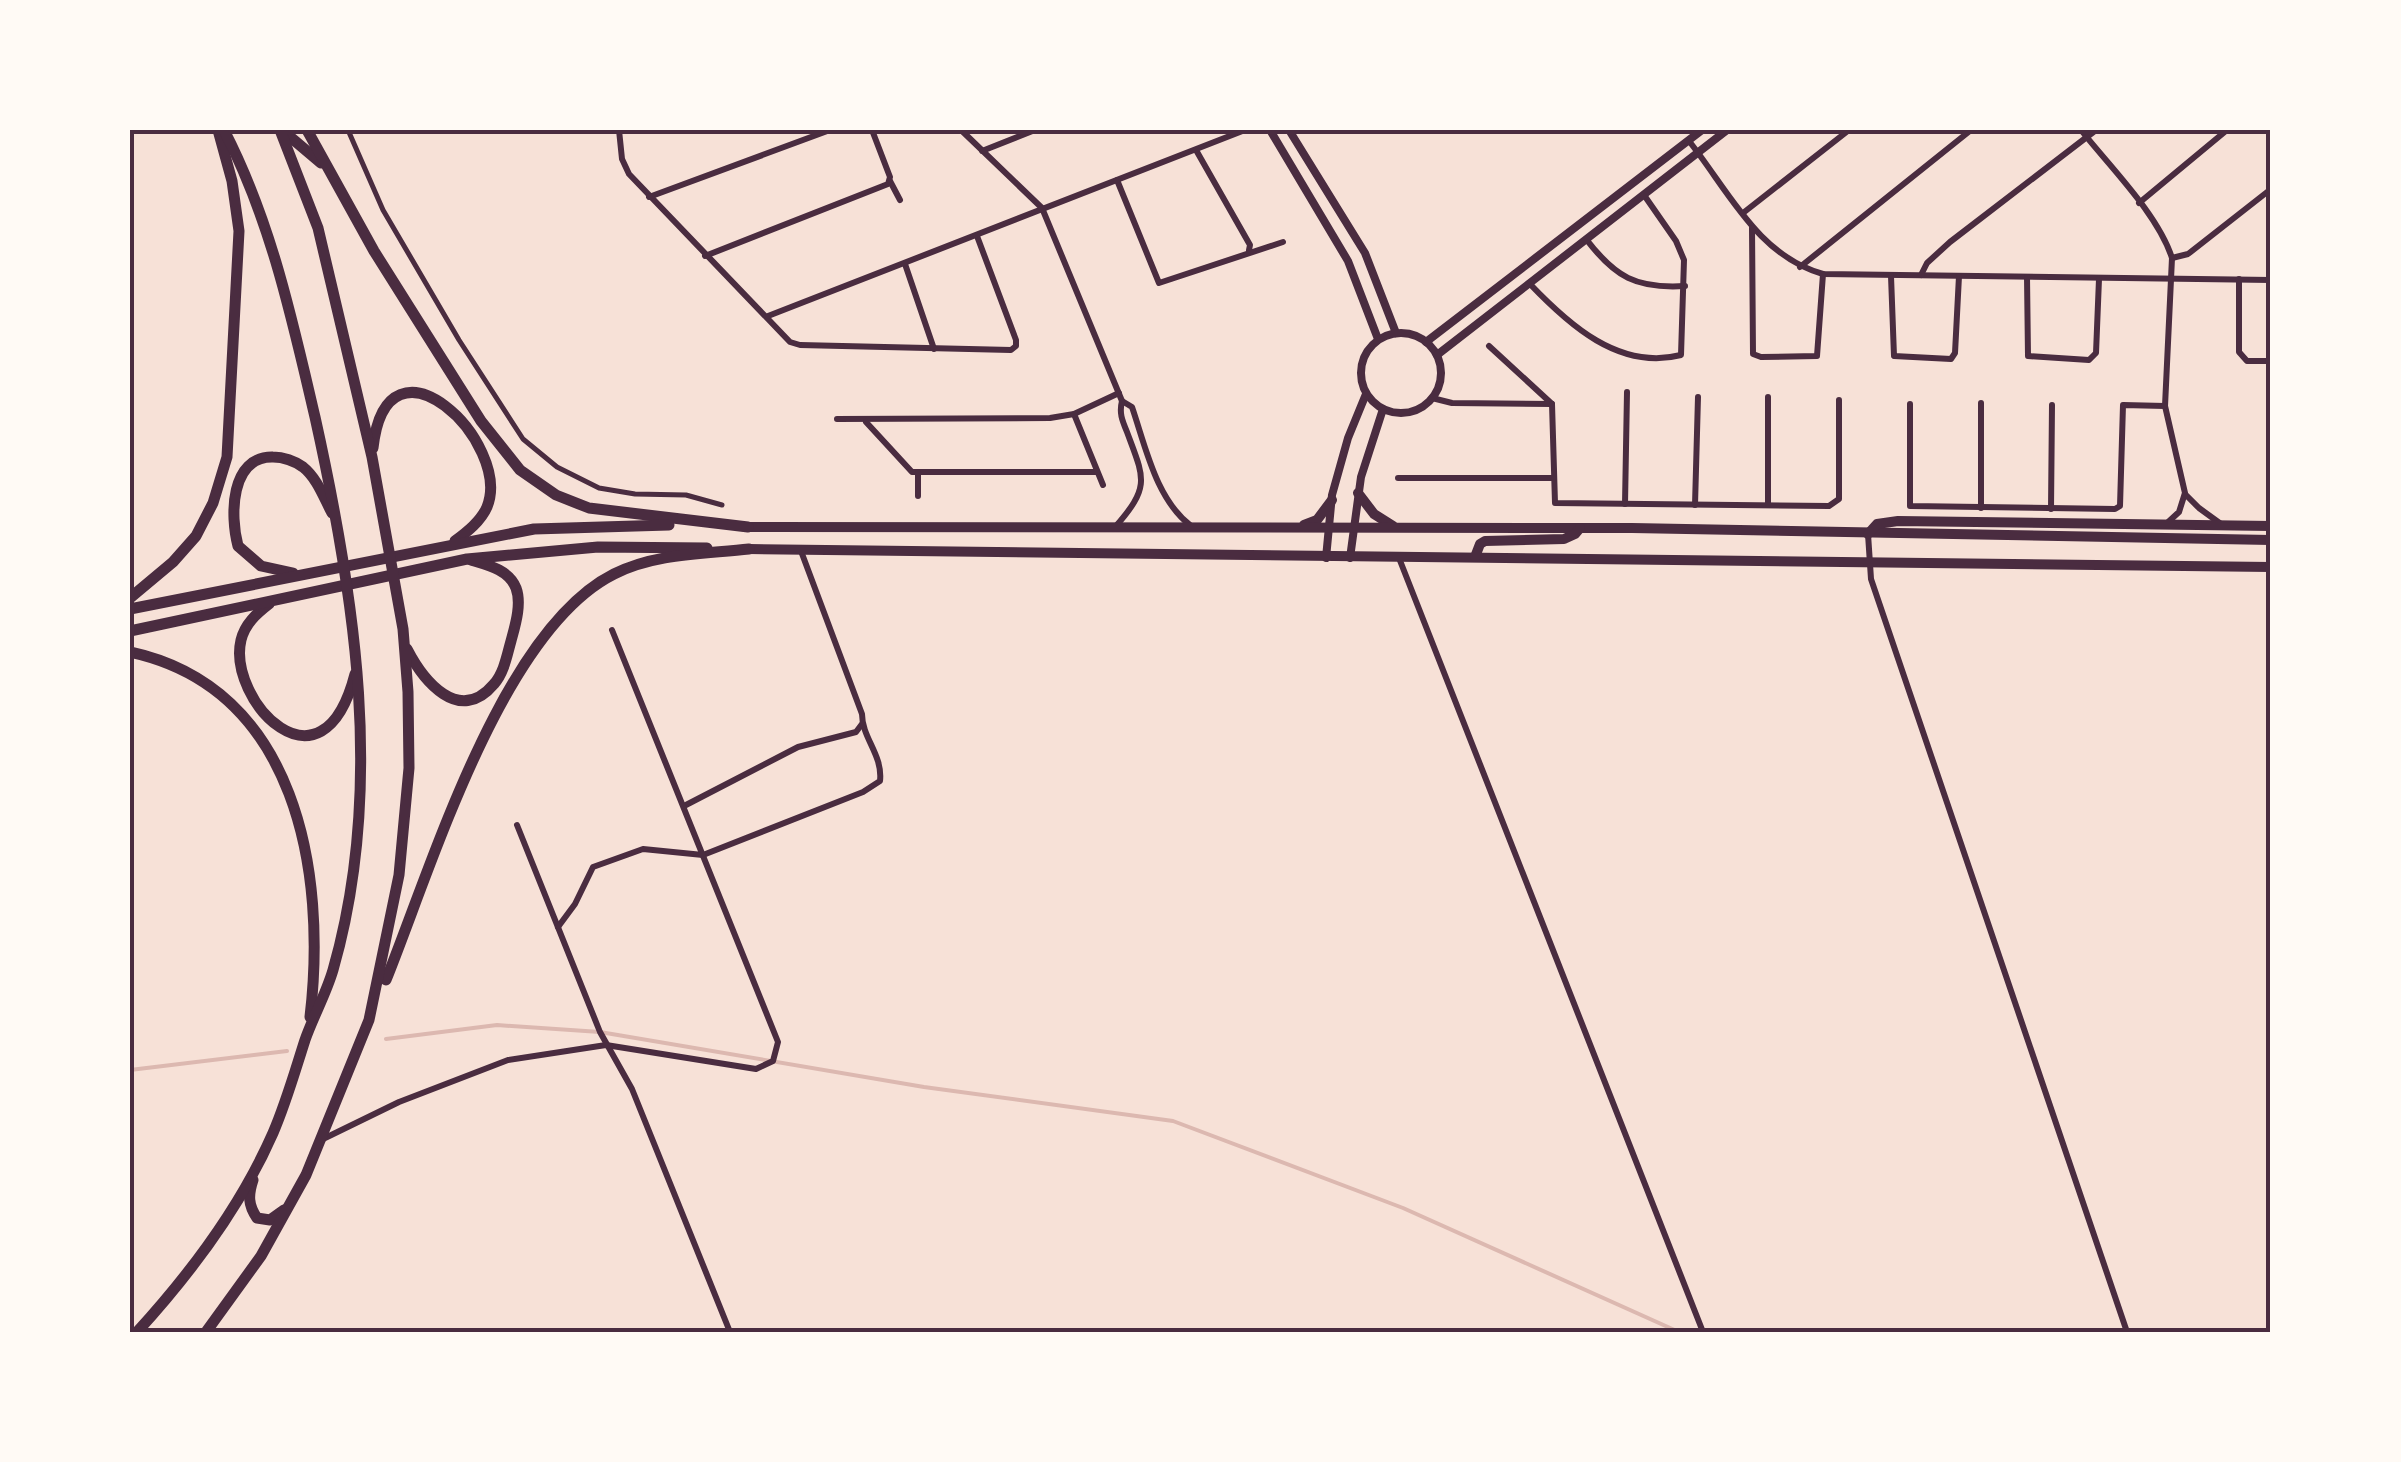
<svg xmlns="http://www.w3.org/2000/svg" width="2401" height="1462" font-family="Montserrat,sans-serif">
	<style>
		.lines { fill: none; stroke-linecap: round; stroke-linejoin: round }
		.stream { stroke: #dcb8b0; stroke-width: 4 }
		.pedestrian { stroke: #4a2c40; stroke-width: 5 }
		.minor { stroke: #4a2c40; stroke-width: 6 }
		.tertiary { stroke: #4a2c40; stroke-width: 8 }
		.primary { stroke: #4a2c40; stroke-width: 10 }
		.trunk { stroke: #4a2c40; stroke-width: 11 }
		.neatline { fill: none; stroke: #4a2c40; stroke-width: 4 }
	</style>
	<rect width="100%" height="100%" fill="#f7e1d7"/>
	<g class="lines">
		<!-- stream -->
		<g class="stream">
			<path d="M386,1039L497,1025L600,1032L924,1087L1173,1121L1403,1208L1679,1332"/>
			<path d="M130,1070L287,1051"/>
		</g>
		<!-- pedestrian -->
		<path class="pedestrian" d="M348,130L383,210L459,340L523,439L557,467L599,488L635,494L686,495L722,505"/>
		<!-- minor -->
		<g class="minor">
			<path d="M619,130L622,159L629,174L790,342L800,345L1011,350L1016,346V340L977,236"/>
			<path d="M961,130L1042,208L1122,401L1132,407C1146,448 1156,499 1191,526"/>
			<path d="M2081,130C2110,167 2158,214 2172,258L2165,406L2185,493L2179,512L2166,524"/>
			<path d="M1689,141C1728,190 1758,256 1823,274L2271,280"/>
			<path d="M1196,150L1250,245L1249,250"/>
			<path d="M982,151L1035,130"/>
			<path d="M1117,180L1159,283L1283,242"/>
			<path d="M890,181L900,200"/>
			<path d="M649,197L830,130"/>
			<path d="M2139,203L2227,130"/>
			<path d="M1743,213L1849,130"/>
			<path d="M1752,228L1753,354L1761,357L1817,356L1823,274"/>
			<path d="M1586,239C1615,277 1636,289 1685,286"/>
			<path d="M705,256L888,184L890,177L872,130"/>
			<path d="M2172,258L2188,254L2271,189"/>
			<path d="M905,264L934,349"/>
			<path d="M1800,267L1971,130"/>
			<path d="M1921,275L1927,263L1950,242L2096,130"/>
			<path d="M1891,276L1894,356L1951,359L1955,353L1959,276"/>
			<path d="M2027,277L2028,356L2089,360L2096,353L2099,279"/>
			<path d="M2239,279V352L2247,361H2271"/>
			<path d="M1529,283C1568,324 1619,371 1681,355L1684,260L1676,241L1644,195"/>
			<path d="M768,316L1245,130"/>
			<path d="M1489,346L1551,403"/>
			<path d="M1432,398L1452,403L1552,404"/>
			<path d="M1981,403V508"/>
			<path d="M1552,404L1555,503L1829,506L1839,499V400"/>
			<path d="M1910,404V506L2115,509L2120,506L2123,405L2165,406"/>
			<path d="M1074,414L1103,485"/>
			<path d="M837,419L1050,418L1074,414L1119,393"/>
			<path d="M866,422L912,472H1097"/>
			<path d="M918,473V496"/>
			<path d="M1398,478H1553"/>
			<path d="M2185,494L2199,508L2221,524"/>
			<path d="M1625,504L1627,392"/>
			<path d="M1695,505L1698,397"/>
			<path d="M1768,505V397"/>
			<path d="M2051,509L2052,405"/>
			<path d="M1116,526C1151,486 1144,478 1127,432C1122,420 1119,413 1122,401"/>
			<path d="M1868,534L1871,579L2127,1332"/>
			<path d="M1399,558L1703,1332"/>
			<path d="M684,806L798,747L856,732L862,724"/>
			<path d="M517,825L600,1032L632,1089L730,1332"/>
			<path d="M558,927L575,904L593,867L643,849L703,855L863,792L880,781C883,755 862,738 862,714L801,551"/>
			<path d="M321,1140L399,1102L508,1060L606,1045L756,1069L773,1061L778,1042L612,630"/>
		</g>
		<!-- tertiary -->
		<g class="tertiary">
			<path d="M1270,130L1348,261L1378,339"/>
			<path d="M1289,130L1365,253L1396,333"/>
			<circle cx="1401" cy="373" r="40"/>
			<path d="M1426,342L1702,130"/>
			<path d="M1437,355L1727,130"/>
			<path d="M1326,558L1332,495L1348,438L1366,394"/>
			<path d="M1350,558L1361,477L1383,409"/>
		</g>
		<!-- primary -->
		<g class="primary">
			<path d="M1358,493L1374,514L1393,526"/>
			<path d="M1304,525L1317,520L1332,500"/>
			<path d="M748,527L1632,528L2271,540"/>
			<path d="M1868,534L1877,524L1898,521L2271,526"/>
			<path d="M749,549L2271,567"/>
			<path d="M1475,557L1480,544L1485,541L1564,539L1575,534L1580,528"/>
		</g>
		<!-- trunk -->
		<g class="trunk">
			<path d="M282,130L321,163"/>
			<path d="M307,130L374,251L481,421L520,470L556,495L589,508L748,527"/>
			<path d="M373,448C387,321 513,443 487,507C481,521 467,532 455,541"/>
			<path d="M293,573L261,566L238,546C230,516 230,456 273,457C283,457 295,461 303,467C317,478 324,498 332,513"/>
			<path d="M130,598L173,562L196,536L213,503L227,457L239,231L232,181L218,130"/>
			<path d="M269,604C256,614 245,624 241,640C227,700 322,802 355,674"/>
			<path d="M130,609L534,529L669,525"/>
			<path d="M130,631L467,559L598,547L707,548"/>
			<path d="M407,649C423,680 459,726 494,684C504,673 507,655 511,641C515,626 522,604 516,588C509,570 488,565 471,560"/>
			<path d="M130,652C297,688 327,872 310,1017"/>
			<path d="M386,980C432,866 502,630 614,574C655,553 705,554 749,549"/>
			<path d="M253,1180C248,1195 248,1205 257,1218L270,1220L284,1210"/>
			<path d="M137,1332C190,1274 241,1206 273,1133C286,1103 295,1071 305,1040C313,1017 326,994 333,970C385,789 355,597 315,417C292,319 271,221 224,130"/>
			<path d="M206,1332L261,1256L306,1175L369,1020L399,875L409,768L408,692L403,629L372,457L318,228L280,130"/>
		</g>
	</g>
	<!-- border -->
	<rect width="2401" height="1462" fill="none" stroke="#fffaf5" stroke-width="265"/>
	<rect x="132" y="132" width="2136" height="1198" class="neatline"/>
</svg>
